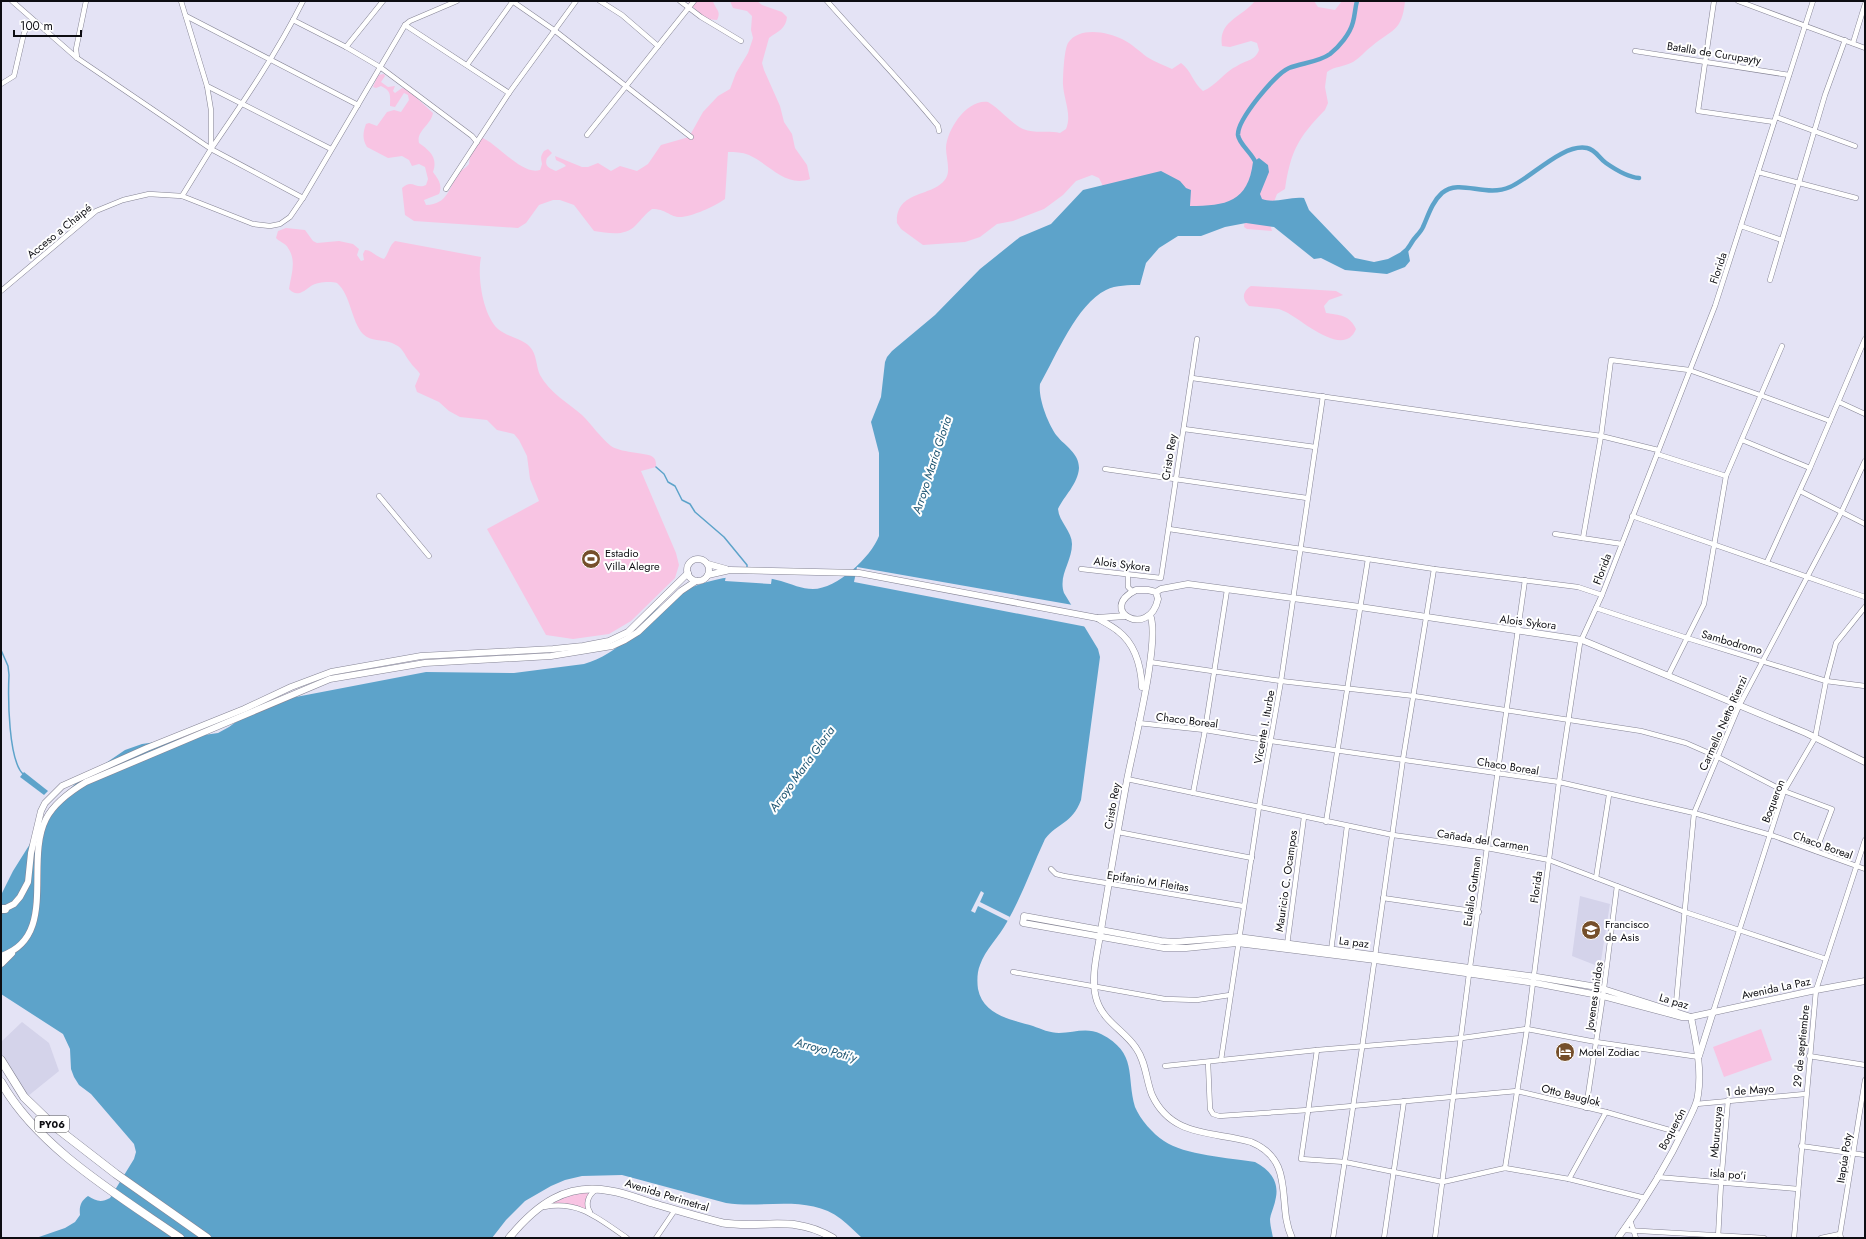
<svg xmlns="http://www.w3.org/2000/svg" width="1866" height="1239" font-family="Jost,sans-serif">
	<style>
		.built { fill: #d4d3ea }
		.green { fill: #f8c4e3 }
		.water { fill: #5da3ca }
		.pier { fill: #e4e3f5 }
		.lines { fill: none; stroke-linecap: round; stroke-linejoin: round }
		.stream { stroke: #5da3ca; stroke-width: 1.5 }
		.canal { stroke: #5da3ca; stroke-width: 4.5 }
		.street-casing { stroke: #858494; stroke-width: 5.5 }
		.secondary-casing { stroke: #858494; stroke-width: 7 }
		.primary-casing { stroke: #858494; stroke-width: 8 }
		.highway-casing { stroke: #858494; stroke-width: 9 }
		.street { stroke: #fff; stroke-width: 4.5 }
		.secondary { stroke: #fff; stroke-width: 6 }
		.primary { stroke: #fff; stroke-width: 7 }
		.highway { stroke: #fff; stroke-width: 8 }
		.labels { text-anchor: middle; stroke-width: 4; stroke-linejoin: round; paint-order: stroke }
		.shield { fill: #fff; stroke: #565659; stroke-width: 1 }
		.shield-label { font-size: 10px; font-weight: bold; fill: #0d0d12 }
		.street-label { font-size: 11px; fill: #0d0d12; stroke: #fff }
		.poi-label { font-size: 11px; fill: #0d0d12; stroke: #fff; text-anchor: start }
		.water-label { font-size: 12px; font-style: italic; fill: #215773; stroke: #fff }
	</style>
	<rect width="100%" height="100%" fill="#e4e3f5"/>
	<!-- built -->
	<g class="built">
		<path d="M1580,896L1610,904L1600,967L1572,956Z"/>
		<path d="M22,1022L49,1043L59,1071L28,1096L8,1069L1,1054V1042Z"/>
	</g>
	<!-- green -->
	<g class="green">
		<path d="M687,1H713C715,9 722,11 717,20L706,19Z"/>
		<path d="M730,1H757L762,5L782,12L787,17C786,29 778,31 769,38L762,63L764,70L780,106L784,122L792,134L795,148L807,165L810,179C786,188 769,164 749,155C742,152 735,152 728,152L725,199C715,206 690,218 678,217C669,216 666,209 652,209C645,214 642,219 636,225C625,237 609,233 594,231L574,205L560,200H553L539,205L526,223L518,228L414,221L405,215L402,188C412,178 416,190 426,185L428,179L425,167L419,164L412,166L409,160L402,156L388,158L367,147C362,139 363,132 366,124L369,123L377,126L387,112L394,110L401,112L409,100L408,95L404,93L395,107L390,106C390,96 392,91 381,86L376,88L373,87L378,75L384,74L385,76L381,82L388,87L395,86L393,91L395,93L402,88L407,89L433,113C431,125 416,131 419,143C430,151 438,157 433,172C438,179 443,185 439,194L424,200L426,205C448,204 448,189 458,174C461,170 466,168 469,164L471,147L480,137C497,142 521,176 540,170L542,164C541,158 540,157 544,151L548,149L552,153L547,158C544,166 549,168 556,171L566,166L564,164L556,160L555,156L582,167H588L598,163L611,171L620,166L637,171L648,164L661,145L689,137L703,112L718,96L730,89L736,73L748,53L753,38L751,30L752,16L747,11L733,8Z"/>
		<path d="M1255,1H1314L1318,7L1335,10L1342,1H1405C1402,32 1392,29 1372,46C1365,51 1360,58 1353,62C1344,67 1335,66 1327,72L1325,87L1328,103L1325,110C1298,138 1291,150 1285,189L1277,194L1268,217L1272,231L1247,229L1244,227L1245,219L1216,212L1102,193V184L1099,178L1092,175L1076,181L1063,195L1044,209L1013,221L997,224L980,237L965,242L923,245L901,229L897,223C895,188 938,198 947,176C950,168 946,157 946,148C947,129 967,99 988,102C1000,109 1012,124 1023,129C1035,134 1048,130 1060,133L1066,129C1072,115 1064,100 1063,85C1063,76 1064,50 1068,43C1079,26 1108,32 1122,39C1132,44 1139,51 1147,57C1155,62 1164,65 1172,69L1181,63C1191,70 1193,83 1203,91C1216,86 1224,72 1237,66C1246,60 1255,61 1259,50L1257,43L1251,41L1230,47L1222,46C1218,21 1241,18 1255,1Z"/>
		<path d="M286,228L305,230L313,241L317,243L339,241L353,244L359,249L357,255L361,261L364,260L363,254L365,250C372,250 376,257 384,259C389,253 389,246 395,241L481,257C477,277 483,315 498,329C507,337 522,338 530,347C537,354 536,367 540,375C549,392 568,403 582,415C592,425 600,437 611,446C623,454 650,452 654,458C656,460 656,464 656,467L641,471L676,553L679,565L675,578L631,621L609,634L573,639L546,635L487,529L539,501L530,479L527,456L519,440L514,434L497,430L487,420L460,417L449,411L439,402L417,392L415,386L420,374C417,369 413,367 410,362C403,353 404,348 392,343C382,339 371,342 363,334C351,321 351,295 337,283C330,281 317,282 311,286C304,291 297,298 289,289C291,275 297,261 288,248C286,243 279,242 276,238L278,231Z"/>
		<path d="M1251,286L1336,291L1343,295L1329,300L1324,306L1326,313C1339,315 1350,315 1356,329C1344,359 1302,320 1286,312L1279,309L1249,306C1241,299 1243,291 1251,286Z"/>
		<path d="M1761,1029L1772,1060L1724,1077L1713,1047Z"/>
		<path d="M583,1192L590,1193L588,1211L550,1204L554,1200Z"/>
	</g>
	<!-- water -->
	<g class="water">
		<path d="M1259,158L1268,165L1269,172L1260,194L1262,199C1275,204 1290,196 1304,198L1309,210L1355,258L1374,262L1388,259L1401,252L1408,250L1410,261L1405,267L1387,274L1345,270L1321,258L1314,259L1274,227L1246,223L1225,227L1201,236H1178L1159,248L1146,263L1140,285C1129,285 1116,285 1106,290C1077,304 1056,356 1040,384C1038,398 1048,424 1057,436C1065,446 1079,453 1079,468C1078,484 1064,496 1058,509C1059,522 1072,531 1072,544C1072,562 1058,575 1064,593L1098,649L1100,657L1081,800C1072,824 1057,823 1045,839C1032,867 1022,896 1007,922C999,937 985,950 980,965C977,972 977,982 978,989C983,1015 1012,1020 1033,1026C1041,1029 1050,1033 1059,1033C1074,1033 1086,1027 1101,1034C1138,1053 1126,1076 1135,1107C1140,1119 1153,1134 1164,1141C1184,1155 1230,1158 1255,1162C1269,1169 1279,1181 1276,1197C1275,1205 1271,1212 1270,1219C1270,1225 1272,1232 1273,1238H862C855,1232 849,1225 841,1219C808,1194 764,1209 726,1203L622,1175L582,1176L565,1180L551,1186L525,1201L506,1220L492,1238H36L65,1228L75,1222L80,1215C79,1206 81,1201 88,1196C96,1201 101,1203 110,1198L134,1159L136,1152L134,1144L91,1094L79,1085L74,1077L71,1069L70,1049L63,1034L1,994V895L13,871L55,804L75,784L125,750L142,744L218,733L229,727L252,710L275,701L426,672L514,673L584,664C622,652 631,632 658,608C675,594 693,585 715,580C736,575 759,575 781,581C791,584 802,589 813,589C837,589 871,557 879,536V453L871,422L881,397L885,362L887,357L892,351L935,315L980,269L1020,237L1051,224L1083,190L1161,171L1180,181L1186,188L1191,190L1190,206C1226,206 1248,202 1253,162Z"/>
		<path d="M24,772L48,791L44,795L20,777Z"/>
	</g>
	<!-- pier -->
	<g class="pier">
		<path d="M857,567L1073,605L1087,627L854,582Z"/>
		<path d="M739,574L763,575L772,577L771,584L725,581L726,576Z"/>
		<path d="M981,891L984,893L980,902L1010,917L1008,921L978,906L975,913L971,911Z"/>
	</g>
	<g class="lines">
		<!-- stream -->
		<g class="stream">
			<path d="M656,467L664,474L668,482L675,486L682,500L690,504L695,512L724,537L747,565V568"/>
			<path d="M1,650L8,666L9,675C8,696 8,762 24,775"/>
		</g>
		<!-- canal -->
		<g class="canal">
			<path d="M1257,166C1254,154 1239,145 1238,135C1237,120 1275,74 1289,68C1302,63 1319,62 1330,54C1339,47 1350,34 1353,22C1355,15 1355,8 1357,1"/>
			<path d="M1403,253C1408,250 1409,247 1412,242C1415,237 1421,232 1423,227C1428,216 1432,202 1442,193C1460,178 1485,198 1510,187C1531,178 1563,143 1587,148C1596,150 1599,158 1606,163C1616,170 1627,177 1639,178"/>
		</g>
		<!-- street casing -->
		<g class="street-casing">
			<g id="street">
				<path d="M12,1L77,58L211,149L303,198"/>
				<path d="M181,1L207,86L211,110V149L182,196"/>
				<path d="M512,1L554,30L691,137"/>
				<path d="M600,1L622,15L658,46"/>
				<path d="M680,1L701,17L741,41"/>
				<path d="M827,1C864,43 903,83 938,126L939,131"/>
				<path d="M1714,1L1698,111L1774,122"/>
				<path d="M1738,1L1865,48"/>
				<path d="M186,16L358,105"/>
				<path d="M293,20L346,47L380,67L472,136L477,142"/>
				<path d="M405,25L509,93"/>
				<path d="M1853,43L1865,4"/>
				<path d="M346,47L383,1"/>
				<path d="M1635,51L1789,75"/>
				<path d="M77,58L76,49L86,1"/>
				<path d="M467,65L513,1"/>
				<path d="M1,84L14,76L24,33L28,26L36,22"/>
				<path d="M207,86L331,149"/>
				<path d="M1776,117L1855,146"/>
				<path d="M587,135L694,1"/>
				<path d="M211,149C244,101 277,53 303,1"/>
				<path d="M1758,172L1856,198"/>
				<path d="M446,189L509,93L576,1"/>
				<path d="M1741,226L1782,240"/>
				<path d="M1770,280L1825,95L1845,40"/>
				<path d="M1,291L96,211L123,200L149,194L182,196L253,224L270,226L280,224L290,217L303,198L405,25L410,21L457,1"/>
				<path d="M1192,378L1601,436L1658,450"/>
				<path d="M1839,402L1865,414"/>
				<path d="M1184,429L1315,447"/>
				<path d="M1742,440L1810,468"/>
				<path d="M1657,454L1726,476"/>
				<path d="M1105,469L1307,498"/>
				<path d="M1800,491L1865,524"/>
				<path d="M379,496L429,556"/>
				<path d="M1632,516L1865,597"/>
				<path d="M1169,529L1434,569L1578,587L1602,595"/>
				<path d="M1555,534L1622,544"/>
				<path d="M1583,538L1601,436L1611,360L1689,370L1760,395L1830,421"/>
				<path d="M1767,562L1810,468L1865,339"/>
				<path d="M1081,569L1161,578L1197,339"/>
				<path d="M1128,576V587L1133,592"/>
				<path d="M1596,608L1687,638L1826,681L1865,686"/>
				<path d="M1150,662L1281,681L1414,696L1641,731L1686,743L1718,757L1784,791L1832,809L1816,851"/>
				<path d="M1668,676L1704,604L1726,476L1782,346"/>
				<path d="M1138,723L1205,730L1271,741L1559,782L1694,813L1774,836L1865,869"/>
				<path d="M1127,779L1393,835L1487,848L1549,860L1685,912L1826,959"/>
				<path d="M1193,793L1205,730L1227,590"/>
				<path d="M1326,822L1368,559"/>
				<path d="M1118,832L1252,858"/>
				<path d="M1051,869L1056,874L1064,876L1243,906"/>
				<path d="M1596,878L1609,795"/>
				<path d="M1383,898L1479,912"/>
				<path d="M1287,945L1304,817"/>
				<path d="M1331,951L1347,826"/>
				<path d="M1013,972L1165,999L1197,1000L1230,995"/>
				<path d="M1713,1012L1784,791L1815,738L1826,681L1836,643L1865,607"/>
				<path d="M1675,1014L1694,813L1739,706L1841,513L1865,461"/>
				<path d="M1317,1050L1301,1159L1345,1162L1443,1182L1505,1168L1569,1179L1645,1198"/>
				<path d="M1809,1056L1865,1065"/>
				<path d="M1221,1060L1259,807L1281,681L1323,396"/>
				<path d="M1208,1062L1210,1109L1213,1114L1219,1116L1308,1110L1517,1091L1606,1112L1673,1131L1681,1135"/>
				<path d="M1165,1066L1317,1050L1462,1038L1527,1029L1596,1042L1699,1057"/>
				<path d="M1696,1104L1805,1094"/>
				<path d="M1586,1108L1603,996L1617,886"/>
				<path d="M1801,1146L1865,1155"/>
				<path d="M1505,1168L1527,1029L1559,782L1580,643L1602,595L1715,306L1813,1"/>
				<path d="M1657,1177L1798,1189"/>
				<path d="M1569,1179L1606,1112"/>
				<path d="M544,1207C579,1200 599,1219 627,1238"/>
				<path d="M590,1212C585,1204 588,1195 596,1190"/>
				<path d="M1630,1220L1636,1238"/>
				<path d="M1623,1230L1764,1238"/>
				<path d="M656,1238L675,1210"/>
				<path d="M1333,1238L1362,1048L1403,759L1434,569"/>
				<path d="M1384,1238L1404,1101"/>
				<path d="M1435,1238L1469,974L1525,580"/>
				<path d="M1718,1238L1721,1183L1728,1100"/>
				<path d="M1794,1238L1816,990L1865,840"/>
				<path d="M1821,1238L1840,1234"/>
				<path d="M1841,1238L1840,1234L1865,1080"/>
			</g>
		</g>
		<!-- secondary casing -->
		<g class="secondary-casing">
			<g id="secondary">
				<circle cx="698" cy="570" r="11"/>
				<path d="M708,564L726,569"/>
				<path d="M708,575L730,570L859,573L1097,618L1125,616"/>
				<path d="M1136,590H1148L1156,592L1158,599C1149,640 1096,610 1136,590Z"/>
				<path d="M1156,592L1161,589L1188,584L1360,607L1582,640L1806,733L1865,762"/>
				<path d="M1150,615C1161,639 1133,748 1127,780C1118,828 1110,876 1102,924C1099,947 1089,978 1097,1001C1104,1022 1125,1031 1136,1048C1146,1062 1146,1080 1152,1095C1172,1138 1213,1131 1251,1142C1297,1161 1276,1205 1292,1238"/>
				<path d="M1097,618C1104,622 1112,626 1118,631C1135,644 1141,667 1142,687"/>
				<path d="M2,910L14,904L20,897L28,882L31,853L41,811L45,803L62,786L147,748L244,709L291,687L331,672L421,656L553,649L583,646L609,641L628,632L688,573"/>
				<path d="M1,956C59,937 24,862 46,819C54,803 71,791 86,782L330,679L425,663L551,656L612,646L625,640L638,632L681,591L696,581"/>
				<path d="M1691,1017L1597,987L1537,977L1238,937L1174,942L1161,941L1024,916L1023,923L1164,948H1186L1237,943L1375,960L1535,983L1603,996L1682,1017H1691L1816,990L1865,981"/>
				<path d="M1699,1056L1713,1012"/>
				<path d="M1618,1238C1644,1202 1668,1163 1687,1123C1691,1114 1697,1105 1698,1095C1702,1069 1696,1042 1691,1017"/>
			</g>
		</g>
		<!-- primary casing -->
		<g class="primary-casing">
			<path id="primary" d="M509,1238C536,1205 566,1182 611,1191C625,1193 639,1199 652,1203C676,1210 699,1217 723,1223C764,1229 793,1214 833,1238"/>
		</g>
		<!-- highway casing -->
		<g class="highway-casing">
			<g id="highway">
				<path d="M1,909H5"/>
				<path d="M1,963L11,953"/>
				<path d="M1,1060L24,1097L54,1126L116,1174L207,1238"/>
				<path d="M1,1082C38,1148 118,1195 180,1238"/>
			</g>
		</g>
		<!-- street -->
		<use href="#street" class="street"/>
		<!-- secondary -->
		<use href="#secondary" class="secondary"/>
		<!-- primary -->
		<use href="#primary" class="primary"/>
		<!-- highway -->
		<use href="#highway" class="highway"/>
	</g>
	<!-- icons -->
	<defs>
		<g id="stadium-disc" transform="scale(1)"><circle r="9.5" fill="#754f2b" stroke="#fff"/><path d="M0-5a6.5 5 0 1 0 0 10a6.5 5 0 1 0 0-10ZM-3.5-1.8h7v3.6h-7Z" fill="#fff"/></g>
		<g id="school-disc" transform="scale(1)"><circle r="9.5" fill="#754f2b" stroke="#fff"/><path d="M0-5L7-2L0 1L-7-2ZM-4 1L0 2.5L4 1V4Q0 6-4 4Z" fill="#fff"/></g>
		<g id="hotel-disc" transform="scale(1)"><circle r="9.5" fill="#754f2b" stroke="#fff"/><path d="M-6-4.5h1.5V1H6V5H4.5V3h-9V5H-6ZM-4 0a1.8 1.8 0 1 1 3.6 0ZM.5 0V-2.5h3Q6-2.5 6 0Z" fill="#fff"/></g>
	</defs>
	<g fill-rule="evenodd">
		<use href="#stadium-disc" x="591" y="559"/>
		<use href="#school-disc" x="1591" y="930"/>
		<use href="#hotel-disc" x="1565" y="1052"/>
	</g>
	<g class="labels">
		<!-- shield labels -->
		<rect class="shield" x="35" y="1116" width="34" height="16" rx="3"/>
		<g class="shield-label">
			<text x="52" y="1128">PY06</text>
		</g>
		<!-- street labels -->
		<g class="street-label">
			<text transform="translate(1714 53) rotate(9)" y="4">Batalla de Curupayty</text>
			<text transform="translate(59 231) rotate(-39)" y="4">Acceso a Chaipé</text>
			<text transform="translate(1718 268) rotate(-72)" y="4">Florida</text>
			<text transform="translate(1169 457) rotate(-81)" y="4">Cristo Rey</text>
			<text transform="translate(1122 564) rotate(7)" y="4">Alois Sykora</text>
			<text transform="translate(1602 569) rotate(-69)" y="4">Florida</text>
			<text transform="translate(1528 622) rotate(7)" y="4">Alois Sykora</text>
			<text transform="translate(1732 642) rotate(16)" y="4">Sambodromo</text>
			<text transform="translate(1187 720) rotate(7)" y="4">Chaco Boreal</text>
			<text transform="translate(1723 723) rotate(-66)" y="4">Carmello Netto Rienzi</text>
			<text transform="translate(1264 727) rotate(-80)" y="4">Vicente I. Iturbe</text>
			<text transform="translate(1508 766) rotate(9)" y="4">Chaco Boreal</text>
			<text transform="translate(1773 801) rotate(-69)" y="4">Boqueron</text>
			<text transform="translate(1112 806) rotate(-80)" y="4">Cristo Rey</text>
			<text transform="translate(1483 840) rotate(9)" y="4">Cañada del Carmen</text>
			<text transform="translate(1823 845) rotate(20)" y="4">Chaco Boreal</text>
			<text transform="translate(1148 881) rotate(9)" y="4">Epifanio M Fleitas</text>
			<text transform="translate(1286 881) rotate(-82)" y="4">Mauricio C. Ocampos</text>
			<text transform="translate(1536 887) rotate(-82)" y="4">Florida</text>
			<text transform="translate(1472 891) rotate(-82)" y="4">Eulalio Gutman</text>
			<text transform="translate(1354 942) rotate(7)" y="4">La paz</text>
			<text transform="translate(1776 988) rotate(-12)" y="4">Avenida La Paz</text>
			<text transform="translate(1594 996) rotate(-82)" y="4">Jovenes unidos</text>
			<text transform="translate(1674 1001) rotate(17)" y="4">La paz</text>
			<text transform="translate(1801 1046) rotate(-84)" y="4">29 de septiembre</text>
			<text transform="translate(1750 1090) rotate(-5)" y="4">1 de Mayo</text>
			<text transform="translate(1571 1095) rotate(14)" y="4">Otto Bauglok</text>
			<text transform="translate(1672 1129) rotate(-62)" y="4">Boquerón</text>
			<text transform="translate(1716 1132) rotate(-85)" y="4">Mburucuya</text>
			<text transform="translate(1844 1158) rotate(-81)" y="4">Itapúa Poty</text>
			<text transform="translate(1728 1174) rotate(5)" y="4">isla po'i</text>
			<text transform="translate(667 1195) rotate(17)" y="4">Avenida Perimetral</text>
		</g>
		<!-- poi labels -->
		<g class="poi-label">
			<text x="605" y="557">Estadio<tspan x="605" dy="13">Villa Alegre</tspan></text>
			<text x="1605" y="928">Francisco<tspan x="1605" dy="13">de Asis</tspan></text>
			<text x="1579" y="1056">Motel Zodiac</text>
		</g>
		<!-- water labels -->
		<g class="water-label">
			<text transform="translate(932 465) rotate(-72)" y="4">Arroyo María Gloria</text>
			<text transform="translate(802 769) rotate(-54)" y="4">Arroyo María Gloria</text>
			<text transform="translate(826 1050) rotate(15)" y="4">Arroyo Poti'y</text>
		</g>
	</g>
	<!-- border -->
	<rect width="1866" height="1239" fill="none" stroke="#0d0d12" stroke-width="4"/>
	<!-- scale -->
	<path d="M14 30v6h67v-6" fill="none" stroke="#0d0d12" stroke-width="2"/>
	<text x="20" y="30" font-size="12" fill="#0d0d12" stroke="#ffffff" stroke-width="3" paint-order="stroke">100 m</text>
</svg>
